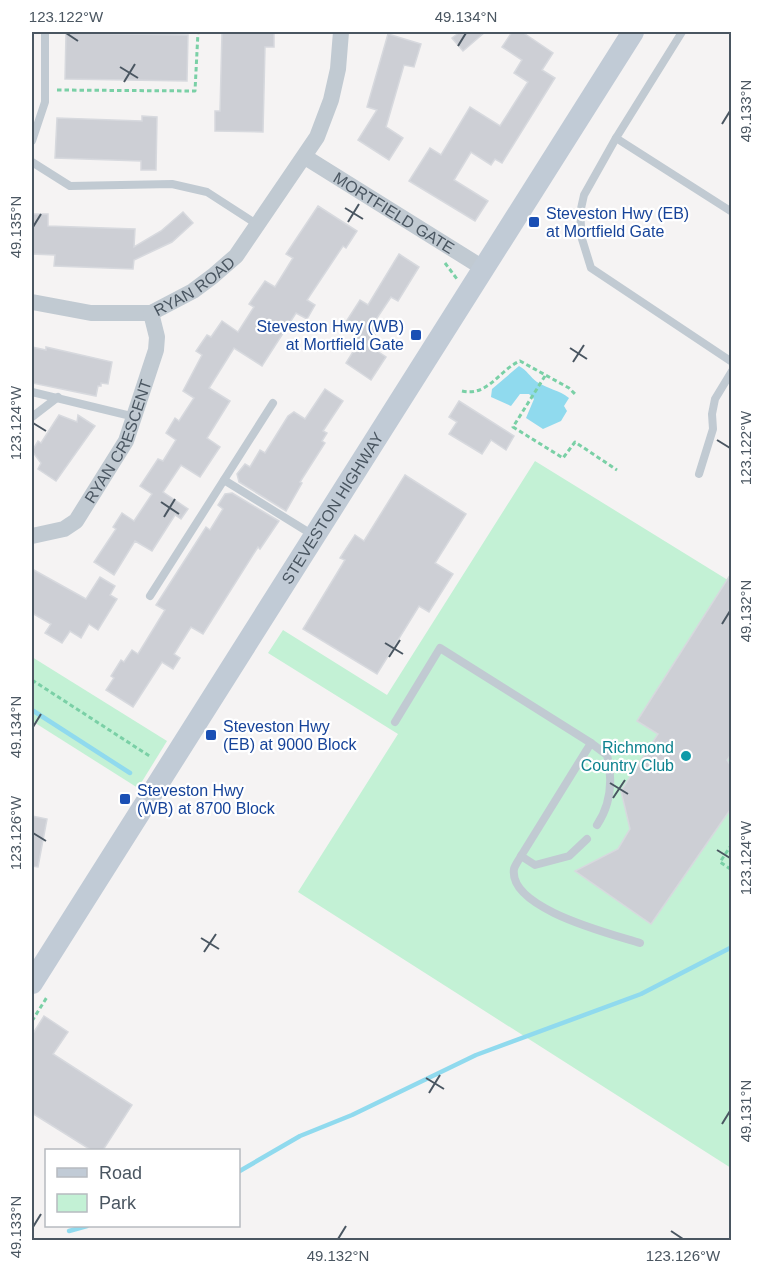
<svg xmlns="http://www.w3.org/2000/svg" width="763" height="1272" font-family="Helvetica,sans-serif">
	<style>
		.green { fill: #c3f1d5 }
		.water { fill: #90daee }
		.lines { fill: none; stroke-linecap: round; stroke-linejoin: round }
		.stream { stroke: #90daee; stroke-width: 4.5 }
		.building { fill: #cdcfd5; stroke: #d7d9de; stroke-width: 1.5 }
		.path { stroke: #7ad0a6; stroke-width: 3; stroke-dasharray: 4.5 3; stroke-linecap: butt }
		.service { stroke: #c1cad2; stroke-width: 8 }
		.minor { stroke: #c1cad2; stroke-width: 16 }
		.secondary { stroke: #c1cbd6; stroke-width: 22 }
		.ticks { fill: none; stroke: #4a5661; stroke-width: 2 }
		.transit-dot { fill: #1a4fb4; stroke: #fff; stroke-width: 2 }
		.culture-dot { fill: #0f9aa8; stroke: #fff; stroke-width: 2 }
		.labels { text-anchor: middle; stroke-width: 4.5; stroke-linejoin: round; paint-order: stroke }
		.street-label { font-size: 16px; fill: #4a5661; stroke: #fff }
		.transit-label { font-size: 16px; fill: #164399; stroke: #fff; text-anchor: start }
		.culture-label { font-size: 16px; fill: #0d838f; stroke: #fff; text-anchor: end }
		.neatline { fill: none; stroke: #4a5661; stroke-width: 2 }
		.ticks-label { font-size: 15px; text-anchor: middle; fill: #4a5661 }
	</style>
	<rect width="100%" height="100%" fill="#f5f3f3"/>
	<!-- green -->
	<g class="green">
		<path d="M535,461L731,582V1168L298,892L398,734L268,653L283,630L387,695Z"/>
		<path d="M32,657L167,741L138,788L32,721Z"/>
	</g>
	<!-- water -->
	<path class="water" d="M519,366C527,370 530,377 537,382C548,389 559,390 569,398L564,406L567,411L561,421L543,429L526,418L534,399L529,394H520L511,406L491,397L492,389Z"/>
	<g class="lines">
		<!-- stream -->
		<g class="stream">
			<path d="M32,710L130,773"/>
			<path d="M238,1172L300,1136L352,1115L476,1055L641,994L732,947"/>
			<path d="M69,1231L87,1226"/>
		</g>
	</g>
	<!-- building -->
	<g class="building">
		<path d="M222,32H274V47H265L263,132L215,131V111H220Z"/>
		<path d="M460,32H485L463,51L452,38Z"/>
		<path d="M512,32H522L553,53L542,70L555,78L502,163L495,159L491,165L471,152L454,180L488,201L475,221L409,181L430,148L441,155L470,107L500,126L528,82L514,73L522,60L502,47Z"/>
		<path d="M66,33L188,35L187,81L65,79Z"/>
		<path d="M388,34L421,44L414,67L404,65L386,127L403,138L389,160L358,140L377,110L367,107Z"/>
		<path d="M142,116L157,117L156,170H141V161L55,158L57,118L142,121Z"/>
		<path d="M318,206L357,231L346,248L343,246L307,300L315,305L307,319L296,313L262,366L234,348L209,388L230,401L207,438L220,447L200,477L181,465L163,492L188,509L181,519L175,515L152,551L135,541L114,575L94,562L116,529L113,527L122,513L134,521L152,494L140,486L158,459L163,461L176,440L166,433L175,418L179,421L194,398L183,391L202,355L196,351L207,335L211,337L222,321L238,332L254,307L249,304L265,281L275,287L293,258L286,254Z"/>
		<path d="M183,212L193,223L172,242L134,260L133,269L54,266L55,255L32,254V214H48V226L135,229L134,247L161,231Z"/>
		<path d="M399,254L419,267L398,301L391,297L373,324L379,328L368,345L386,357L371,380L346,363L356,347L352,344L358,335L344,325L360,300L368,305Z"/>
		<path d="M32,347L46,350V347L112,362L108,384L101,383V386H98L96,396L32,383Z"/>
		<path d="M325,389L343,401L323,431L327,433L322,441L325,443L300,482L302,483L286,511L239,482L237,474L245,464L250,467L260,450L265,453L288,416L294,412L305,419Z"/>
		<path d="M459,401L514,436L506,450L491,440L482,454L449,434L457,422L449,417Z"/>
		<path d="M59,415L77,422L78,415L95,426L56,481L38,469L41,463L32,451L38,441L41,443Z"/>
		<path d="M405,475L466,514L435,563L453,574L429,612L419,606L377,674L303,629L345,560L340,558L355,535L364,541Z"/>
		<path d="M232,493L279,521L260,549L258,547L203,634L191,627L174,654L180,658L173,669L162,662L133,707L106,690L114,678L111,676L121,660L124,662L132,650L138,654L165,610L156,605L206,527L210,530L223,509L218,505L225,494Z"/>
		<path d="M32,569L86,599L100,577L115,586L110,595L117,599L98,630L89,624L81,638L70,631L62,643L45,633L51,624L32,613Z"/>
		<path d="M732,572V753L727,760L732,768V807L651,924L575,871L618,849L630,829L621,791L658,734L637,721Z"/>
		<path d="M32,816L47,819L38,867L32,866Z"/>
		<path d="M44,1016L68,1032L53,1054L132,1105L103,1150H91L32,1113V1035Z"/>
	</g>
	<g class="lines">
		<!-- path -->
		<g class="path">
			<path d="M57,90L195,91L198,32"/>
			<path d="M445,263L457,279"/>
			<path d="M545,376L513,427L563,458L575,442L617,470"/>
			<path d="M462,391C488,397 499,370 520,361L569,388L576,395"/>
			<path d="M32,680L151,757"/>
			<path d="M732,844L720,862L732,870"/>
			<path d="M32,1021L47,997"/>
		</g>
		<!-- service -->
		<g class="service">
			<path d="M682,32L616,138L732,212"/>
			<path d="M616,138L584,195L580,213L582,239L591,268L732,362"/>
			<path d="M32,141L45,102V32"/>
			<path d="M32,162L70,186L172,184L207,192L258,225"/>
			<path d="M32,392L135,417"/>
			<path d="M32,417L58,397"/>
			<path d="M699,474L713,429L712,414L715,399L732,371"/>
			<path d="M224,480L313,535"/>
			<path d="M150,596L273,403"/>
			<path d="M395,722L440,648L591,743L521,856L535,865L569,856L587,839"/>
			<path d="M591,743L607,755C613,780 611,804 597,825"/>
			<path d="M521,856C519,860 515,865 514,869C508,909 612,934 640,943"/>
		</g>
		<!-- minor -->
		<g class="minor">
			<path id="s1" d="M305,157L483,268"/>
			<path id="s2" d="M32,302L91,313H151L193,291L213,276L236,256L317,137L331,100L338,69L341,32"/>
			<path id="s3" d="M32,536L64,529L76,521L126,441L156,350L157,337L151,313"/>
		</g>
		<!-- secondary -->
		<path class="secondary" id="s4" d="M32,983L633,32"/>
	</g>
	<!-- ticks -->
	<path class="ticks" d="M66,33L78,41M458,46L466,33M120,67L138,78M124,82L135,64M722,124L730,111M345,208L363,219M348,222L359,204M33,227L41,214M570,348L587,359M573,362L584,345M33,423L46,431M717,440L730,448M161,502L179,514M164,517L175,499M722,624L730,611M385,643L403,654M389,657L400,640M33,727L41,714M610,783L628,794M613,798L625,780M33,833L46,841M717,850L730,858M201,938L219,949M204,952L216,934M426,1078L444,1089M429,1093L440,1075M722,1124L730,1111M33,1227L41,1214M671,1231L683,1239M338,1239L346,1226"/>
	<!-- markers -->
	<g class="transit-dot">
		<rect x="528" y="216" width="12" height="12" rx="3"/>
		<rect x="410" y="329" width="12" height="12" rx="3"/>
		<rect x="205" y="729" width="12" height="12" rx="3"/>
		<rect x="119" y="793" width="12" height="12" rx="3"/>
	</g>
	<circle class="culture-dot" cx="686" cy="756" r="6"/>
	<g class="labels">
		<!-- street labels -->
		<g class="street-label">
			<text dy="6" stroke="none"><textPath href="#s1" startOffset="105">MORTFIELD GATE</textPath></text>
			<text dy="6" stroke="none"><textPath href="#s2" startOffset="171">RYAN ROAD</textPath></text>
			<text dy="6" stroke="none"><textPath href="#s3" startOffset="138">RYAN CRESCENT</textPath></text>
			<text dy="6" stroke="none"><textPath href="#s4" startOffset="562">STEVESTON HIGHWAY</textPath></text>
		</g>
		<!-- transit labels -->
		<g class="transit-label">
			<text x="546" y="219">Steveston Hwy (EB)<tspan x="546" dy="18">at Mortfield Gate</tspan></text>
			<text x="404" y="332" text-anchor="end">Steveston Hwy (WB)<tspan x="404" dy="18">at Mortfield Gate</tspan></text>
			<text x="223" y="732">Steveston Hwy<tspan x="223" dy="18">(EB) at 9000 Block</tspan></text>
			<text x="137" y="796">Steveston Hwy<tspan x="137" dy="18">(WB) at 8700 Block</tspan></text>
		</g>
		<!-- culture labels -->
		<g class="culture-label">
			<text x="674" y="753">Richmond<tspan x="674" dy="18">Country Club</tspan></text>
		</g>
	</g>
	<!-- border -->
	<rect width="763" height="1272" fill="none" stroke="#ffffff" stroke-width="66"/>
	<!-- legend -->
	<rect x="45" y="1149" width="195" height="78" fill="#ffffff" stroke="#b7bbc0" stroke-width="1.5"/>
	<rect x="57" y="1168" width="30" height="9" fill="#c1cbd6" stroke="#b7bbc0" stroke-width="1.5"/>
	<text x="99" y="1179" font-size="18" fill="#4a5661">Road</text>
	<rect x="57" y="1194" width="30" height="18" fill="#c3f1d5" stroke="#b7bbc0" stroke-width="1.5"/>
	<text x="99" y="1209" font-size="18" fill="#4a5661">Park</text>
	<rect x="33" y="33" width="697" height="1206" class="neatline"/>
	<g class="ticks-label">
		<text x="66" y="22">123.122°W</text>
		<text x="466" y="22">49.134°N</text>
		<text transform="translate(746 111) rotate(-90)" y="5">49.133°N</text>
		<text transform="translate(16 227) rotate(-90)" y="5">49.135°N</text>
		<text transform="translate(16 423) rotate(-90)" y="5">123.124°W</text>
		<text transform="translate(746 448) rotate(-90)" y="5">123.122°W</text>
		<text transform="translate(746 611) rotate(-90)" y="5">49.132°N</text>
		<text transform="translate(16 727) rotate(-90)" y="5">49.134°N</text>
		<text transform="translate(16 833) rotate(-90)" y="5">123.126°W</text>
		<text transform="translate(746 858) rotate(-90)" y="5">123.124°W</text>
		<text transform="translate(746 1111) rotate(-90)" y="5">49.131°N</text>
		<text transform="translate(16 1227) rotate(-90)" y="5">49.133°N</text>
		<text x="338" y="1261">49.132°N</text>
		<text x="683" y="1261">123.126°W</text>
	</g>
</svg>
